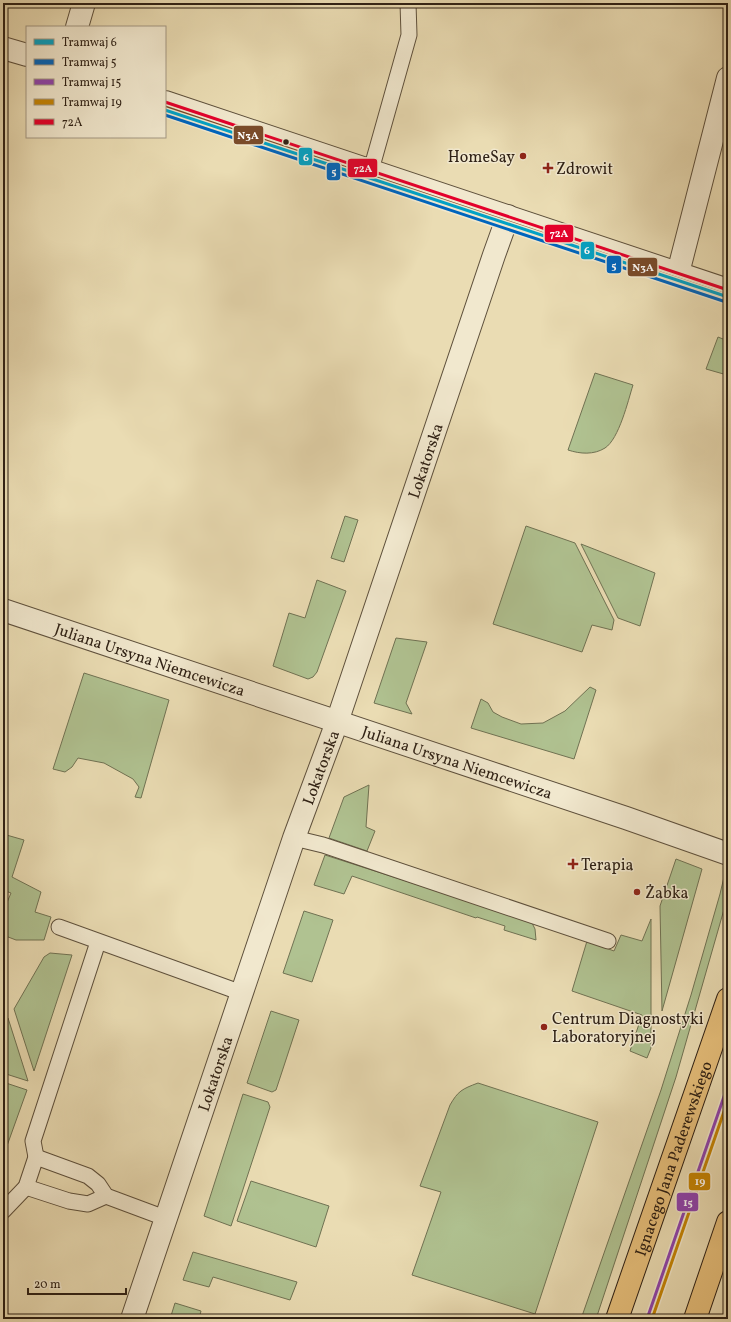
<svg xmlns="http://www.w3.org/2000/svg" width="731" height="1322" font-family="Vollkorn,serif">
	<style>
		.green { fill: #b0c291; stroke: #707253 }
		.lines { fill: none; stroke-linecap: round; stroke-linejoin: round }
		.service-casing { stroke: #5e503c; stroke-width: 17 }
		.minor-casing { stroke: #5e503c; stroke-width: 24 }
		.tertiary-casing { stroke: #5e503c; stroke-width: 24 }
		.primary-casing { stroke: #2f2115; stroke-width: 24 }
		.service { stroke: #f1e8ce; stroke-width: 15 }
		.minor { stroke: #f1e8ce; stroke-width: 22 }
		.tertiary { stroke: #f1e8ce; stroke-width: 22 }
		.primary { stroke: #e5be7a; stroke-width: 22 }
		.bus-1-casing { stroke: #f1e8ce; stroke-width: 6 }
		.bus-2-casing { stroke: #f1e8ce; stroke-width: 6 }
		.bus-1 { stroke: #e4002b; stroke-width: 3 }
		.bus-2 { stroke: #7a4b2a; stroke-width: 3 }
		.tram-1-casing { stroke: #f1e8ce; stroke-width: 6 }
		.tram-2-casing { stroke: #f1e8ce; stroke-width: 6 }
		.tram-3-casing { stroke: #f1e8ce; stroke-width: 6 }
		.tram-4-casing { stroke: #f1e8ce; stroke-width: 6 }
		.tram-1 { stroke: #02a2c5; stroke-width: 3 }
		.tram-2 { stroke: #0065bd; stroke-width: 3 }
		.tram-3 { stroke: #8e44ad; stroke-width: 3 }
		.tram-4 { stroke: #c58505; stroke-width: 3 }
		.bus-dot { fill: #2f2115; stroke: #f1e8ce; stroke-width: 1.5 }
		.poi-dot { fill: #8f2418; stroke: #f1e8ce; stroke-width: 1.5 }
		.labels { text-anchor: middle; stroke-width: 3; stroke-linejoin: round; paint-order: stroke }
		.poi-label { font-size: 16px; fill: #2f2115; stroke: #f1e8ce; text-anchor: start }
		.street-label { font-size: 16px; fill: #2f2115; stroke: #f1e8ce }
		.line-badge { stroke: #f1e8ce; stroke-width: 1.5 }
		.badge-label { font-size: 11px; text-anchor: middle; font-weight: bold; fill: #fff }
	</style>
	<rect width="100%" height="100%" fill="#eadcb3"/>
	<filter id="stains"><feTurbulence type="fractalNoise" baseFrequency=".005" numOctaves="4"/><feColorMatrix values="0 0 0 0 .2 0 0 0 0 .09 0 0 0 0 .02 0 0 0 .5 -.17"/></filter>
	<radialGradient id="worn" r=".72"><stop offset=".6" stop-color="#630" stop-opacity="0"/><stop offset="1" stop-color="#630" stop-opacity=".3"/></radialGradient>
	<!-- green -->
	<g class="green">
		<path d="M718,337L728,341V372L727,375L706,369Z"/>
		<path d="M595,373L633,385C628,401 619,439 605,448C594,455 580,454 568,450Z"/>
		<path d="M345,516L358,520L344,562L331,558Z"/>
		<path d="M526,526L575,543L614,620L612,630L592,625L582,652L493,624Z"/>
		<path d="M581,544L655,573L640,626L618,618Z"/>
		<path d="M317,580L346,591L317,672L313,677L308,679L273,666L289,613L305,618Z"/>
		<path d="M396,638L427,642L406,703L412,714L374,703Z"/>
		<path d="M84,673L169,700L141,798L135,797L139,787L133,779L104,763L78,758L72,767L65,772L53,769Z"/>
		<path d="M590,687L596,690L574,759L471,728L481,699L488,703L493,712L502,717L521,724L543,723L565,711Z"/>
		<path d="M369,785L366,827L375,831L367,851L329,838L344,797Z"/>
		<path d="M3,834L24,840L12,877L41,892L35,912L51,917L44,940H16L3,935V912L11,893L3,890Z"/>
		<path d="M325,855L531,921L535,929L536,940L504,930L505,926L477,917L476,918L352,876L344,894L314,885Z"/>
		<path d="M676,859L702,869L662,1011L660,906Z"/>
		<path d="M724,877L727,885V899L676,1077L596,1319H581L661,1090L691,995L720,894Z"/>
		<path d="M304,911L333,920L312,982L283,973Z"/>
		<path d="M651,919V1048L647,1058L630,1051L642,1015L572,991L587,941L614,951L621,935L642,941Z"/>
		<path d="M50,953L72,955L34,1071L14,1009L44,957Z"/>
		<path d="M271,1011L299,1020L276,1090L272,1092L247,1083Z"/>
		<path d="M8,1018L28,1081L3,1073V1027Z"/>
		<path d="M3,1082L27,1090L3,1157Z"/>
		<path d="M478,1083L598,1122L535,1314L412,1275L441,1192L420,1186L450,1105C458,1091 462,1089 478,1083Z"/>
		<path d="M243,1094L268,1102L270,1107L231,1226L204,1216Z"/>
		<path d="M251,1181L329,1206L316,1247L237,1221Z"/>
		<path d="M193,1252L297,1282L290,1300L213,1277L209,1287L183,1280Z"/>
		<path d="M175,1303L201,1311L199,1319H170Z"/>
	</g>
	<g class="lines">
		<!-- service casing -->
		<g class="service-casing">
			<g id="service">
				<path d="M371,170L409,35L408,3"/>
				<path d="M294,838L323,845L608,941"/>
				<path d="M59,927L242,993"/>
				<path d="M36,1157L33,1141L98,942"/>
				<path d="M26,1187L69,1201L88,1204L106,1196"/>
				<path d="M3,1211L26,1187L36,1157L88,1176L98,1184L106,1196L165,1218"/>
			</g>
		</g>
		<!-- minor casing -->
		<g class="minor-casing">
			<g id="minor">
				<path d="M77,27L84,3"/>
				<path d="M678,273L728,78"/>
				<path id="s1" d="M3,610L626,818L728,854"/>
				<path id="s2" d="M132,1319L294,838L337,722L494,255L508,216"/>
			</g>
		</g>
		<!-- tertiary casing -->
		<g class="tertiary-casing">
			<g id="tertiary">
				<path d="M3,48L27,55"/>
				<path d="M165,102L728,290"/>
			</g>
		</g>
		<!-- primary casing -->
		<g class="primary-casing">
			<g id="primary">
				<path id="s3" d="M617,1319L728,999"/>
				<path d="M695,1319L728,1222"/>
			</g>
		</g>
		<!-- service -->
		<use href="#service" class="service"/>
		<!-- minor -->
		<use href="#minor" class="minor"/>
		<!-- tertiary -->
		<use href="#tertiary" class="tertiary"/>
		<!-- primary -->
		<use href="#primary" class="primary"/>
		<!-- bus-1 casing -->
		<g class="bus-1-casing">
			<path id="bus-1" d="M165,102L728,290"/>
		</g>
		<!-- bus-2 casing -->
		<g class="bus-2-casing">
			<path id="bus-2" d="M165,107L726,295"/>
		</g>
		<!-- bus-1 -->
		<use href="#bus-1" class="bus-1"/>
		<!-- bus-2 -->
		<use href="#bus-2" class="bus-2"/>
		<!-- tram-1 casing -->
		<g class="tram-1-casing">
			<path id="tram-1" d="M165,110L728,297"/>
		</g>
		<!-- tram-2 casing -->
		<g class="tram-2-casing">
			<path id="tram-2" d="M165,115L726,302"/>
		</g>
		<!-- tram-3 casing -->
		<g class="tram-3-casing">
			<path id="tram-3" d="M647,1319L728,1085"/>
		</g>
		<!-- tram-4 casing -->
		<g class="tram-4-casing">
			<path id="tram-4" d="M652,1319L728,1100"/>
		</g>
		<!-- tram-1 -->
		<use href="#tram-1" class="tram-1"/>
		<!-- tram-2 -->
		<use href="#tram-2" class="tram-2"/>
		<!-- tram-3 -->
		<use href="#tram-3" class="tram-3"/>
		<!-- tram-4 -->
		<use href="#tram-4" class="tram-4"/>
	</g>
	<!-- markers -->
	<circle class="bus-dot" cx="286" cy="142" r="3.5"/>
	<g class="poi-dot">
		<circle cx="523" cy="156" r="4"/>
		<path d="M546 162h4v4h4v4h-4v4h-4v-4h-4v-4h4z"/>
		<path d="M571 858h4v4h4v4h-4v4h-4v-4h-4v-4h4z"/>
		<circle cx="637" cy="892" r="4"/>
		<circle cx="544" cy="1027" r="4"/>
	</g>
	<g class="labels">
		<!-- poi labels -->
		<g class="poi-label">
			<text x="515" y="162" text-anchor="end">HomeSay</text>
			<text x="556" y="174">Zdrowit</text>
			<text x="581" y="870">Terapia</text>
			<text x="645" y="898">Żabka</text>
			<text x="552" y="1024">Centrum Diagnostyki<tspan x="552" dy="18">Laboratoryjnej</tspan></text>
		</g>
		<!-- street labels -->
		<g class="street-label">
			<text dy="6" stroke="none"><textPath href="#s2" startOffset="907">Lokatorska</textPath></text>
			<text dy="6" stroke="none"><textPath href="#s1" startOffset="155">Juliana Ursyna Niemcewicza</textPath></text>
			<text dy="6" stroke="none"><textPath href="#s1" startOffset="479">Juliana Ursyna Niemcewicza</textPath></text>
			<text dy="6" stroke="none"><textPath href="#s2" startOffset="583">Lokatorska</textPath></text>
			<text dy="6" stroke="none"><textPath href="#s2" startOffset="259">Lokatorska</textPath></text>
			<text dy="6" stroke="none"><textPath href="#s3" startOffset="170">Ignacego Jana Paderewskiego</textPath></text>
		</g>
	</g>
	<g class="line-badge">
		<rect x="233" y="125" width="31" height="20" rx="4" fill="#7a4b2a"/>
		<rect x="298" y="147" width="15" height="19" rx="4" fill="#02a2c5"/>
		<rect x="347" y="158" width="31" height="20" rx="4" fill="#e4002b"/>
		<rect x="326" y="162" width="15" height="19" rx="4" fill="#0065bd"/>
		<rect x="544" y="224" width="30" height="19" rx="4" fill="#e4002b"/>
		<rect x="580" y="241" width="15" height="19" rx="4" fill="#02a2c5"/>
		<rect x="606" y="255" width="16" height="19" rx="4" fill="#0065bd"/>
		<rect x="627" y="257" width="31" height="20" rx="4" fill="#7a4b2a"/>
		<rect x="688" y="1172" width="23" height="19" rx="4" fill="#c58505"/>
		<rect x="676" y="1192" width="23" height="20" rx="4" fill="#8e44ad"/>
	</g>
	<g class="badge-label">
		<text x="248" y="139">N3A</text>
		<text x="306" y="161">6</text>
		<text x="363" y="172">72A</text>
		<text x="334" y="175">5</text>
		<text x="559" y="237">72A</text>
		<text x="587" y="254">6</text>
		<text x="614" y="269">5</text>
		<text x="643" y="271">N3A</text>
		<text x="700" y="1185">19</text>
		<text x="688" y="1206">15</text>
	</g>
	<!-- margin -->
	<rect width="731" height="1322" fill="none" stroke="#eadcb3" stroke-width="16"/>
	<rect x="4" y="4" width="723" height="1314" fill="none" stroke="#2f2115" stroke-width="2"/>
	<rect x="8" y="8" width="715" height="1306" fill="none" stroke="#2f2115"/>
	<!-- legend -->
	<rect x="26" y="26" width="140" height="112" fill="#f1e8ce" stroke="#a39884"/>
	<rect x="34" y="39" width="20" height="6" fill="#02a2c5" stroke="#a39884"/>
	<text x="62" y="46" font-size="12" fill="#2f2115">Tramwaj 6</text>
	<rect x="34" y="59" width="20" height="6" fill="#0065bd" stroke="#a39884"/>
	<text x="62" y="66" font-size="12" fill="#2f2115">Tramwaj 5</text>
	<rect x="34" y="79" width="20" height="6" fill="#8e44ad" stroke="#a39884"/>
	<text x="62" y="86" font-size="12" fill="#2f2115">Tramwaj 15</text>
	<rect x="34" y="99" width="20" height="6" fill="#c58505" stroke="#a39884"/>
	<text x="62" y="106" font-size="12" fill="#2f2115">Tramwaj 19</text>
	<rect x="34" y="119" width="20" height="6" fill="#e4002b" stroke="#a39884"/>
	<text x="62" y="126" font-size="12" fill="#2f2115">72A</text>
	<!-- scale -->
	<path d="M28 1288v6h98v-6" fill="none" stroke="#2f2115" stroke-width="2"/>
	<text x="34" y="1288" font-size="12" fill="#2f2115" stroke="#f1e8ce" stroke-width="3" paint-order="stroke">20 m</text>
	<rect width="100%" height="100%" filter="url(#stains)"/>
	<rect width="100%" height="100%" fill="url(#worn)"/>
</svg>
